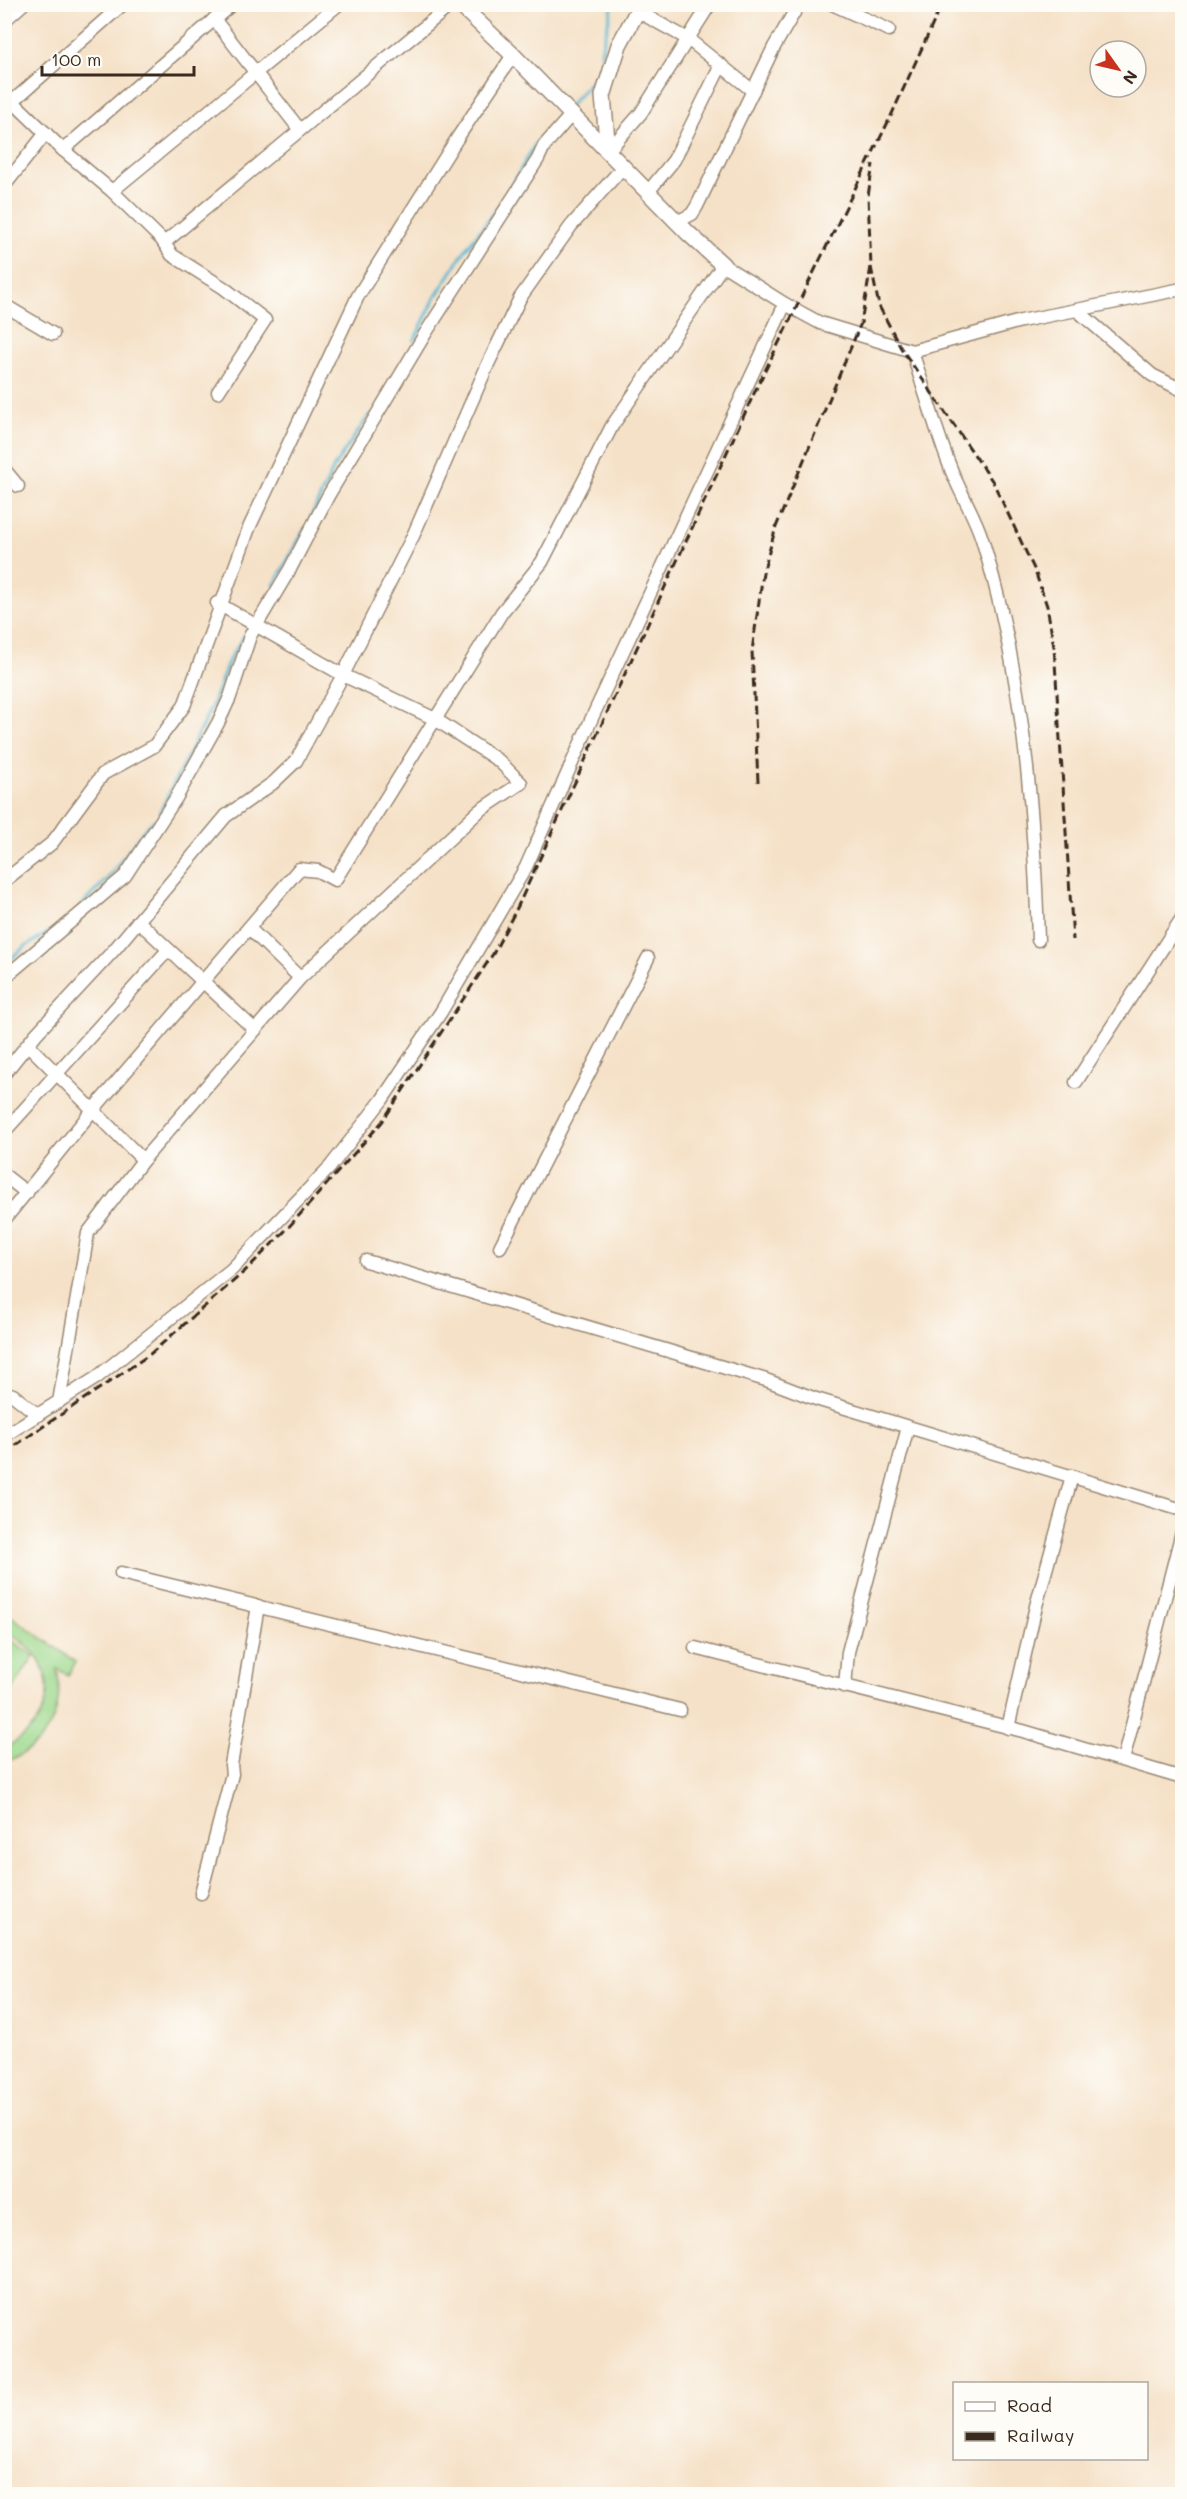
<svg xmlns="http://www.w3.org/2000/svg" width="1187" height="2499" font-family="Mali,sans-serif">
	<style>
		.green { fill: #9cd88b; stroke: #6c8154; stroke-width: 1.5 }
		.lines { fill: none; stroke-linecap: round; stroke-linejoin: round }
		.stream { stroke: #55b7d3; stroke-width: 3 }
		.minor-casing { stroke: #988672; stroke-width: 15 }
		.tertiary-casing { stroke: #988672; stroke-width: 18 }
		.minor { stroke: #fff; stroke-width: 12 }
		.tertiary { stroke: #fff; stroke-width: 15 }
		.rail { stroke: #3b2a1e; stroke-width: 3; stroke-dasharray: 9 4.5; stroke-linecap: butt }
	</style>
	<rect width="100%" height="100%" fill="#fdfcf7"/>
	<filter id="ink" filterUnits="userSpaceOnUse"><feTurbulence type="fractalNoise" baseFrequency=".0167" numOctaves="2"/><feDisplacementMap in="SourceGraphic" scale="12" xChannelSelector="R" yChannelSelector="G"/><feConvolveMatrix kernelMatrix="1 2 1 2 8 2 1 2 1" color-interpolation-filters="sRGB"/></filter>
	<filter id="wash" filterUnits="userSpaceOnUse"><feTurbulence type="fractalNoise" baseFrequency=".008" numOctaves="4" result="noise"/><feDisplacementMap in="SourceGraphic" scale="24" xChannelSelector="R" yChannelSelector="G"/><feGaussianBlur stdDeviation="1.35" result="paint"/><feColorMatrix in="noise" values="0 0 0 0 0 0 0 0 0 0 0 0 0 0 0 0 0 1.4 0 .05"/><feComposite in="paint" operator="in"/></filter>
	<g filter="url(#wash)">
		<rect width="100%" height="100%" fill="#f5e1c7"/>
		<!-- green -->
		<g class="green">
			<path d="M5,1612L76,1662L68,1675L57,1669C65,1712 47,1747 5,1762V1747C41,1732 60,1692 37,1657C29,1645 16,1638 5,1630Z"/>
			<path d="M5,1636L34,1656L5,1700Z"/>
		</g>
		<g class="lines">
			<!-- stream -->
			<g class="stream">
				<path d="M570,105L604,66L601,51L613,4"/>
				<path d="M414,341L436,296L466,249L502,202L537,141L560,118"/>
				<path d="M311,517L335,465L370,414"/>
				<path d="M274,585L305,528"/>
				<path d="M160,812L210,710L230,658L245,635"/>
				<path d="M79,908L107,879L144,830L154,820"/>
				<path d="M4,964L26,946L51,931"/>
			</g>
		</g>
	</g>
	<g filter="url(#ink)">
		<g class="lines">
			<!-- minor casing -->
			<g class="minor-casing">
				<g id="minor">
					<path d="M832,4L889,30"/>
					<path d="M637,11L688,39L753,91"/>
					<path d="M214,19L300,130"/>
					<path d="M4,21L23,4"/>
					<path d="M4,93L63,150L112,191L162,240L172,255L224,288L265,320L218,392"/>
					<path d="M13,101L123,4"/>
					<path d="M63,150L232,4"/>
					<path d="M608,151L641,113L710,4"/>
					<path d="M4,186L46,133"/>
					<path d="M112,191L339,4"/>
					<path d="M648,192L674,160L721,65"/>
					<path d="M677,222L692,214L697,206L774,47L799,4"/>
					<path d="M164,243L452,4"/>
					<path d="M4,305L53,334"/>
					<path d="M1078,311L1152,375L1182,390"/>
					<path d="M912,351C924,389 935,427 949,464C958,490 974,513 982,539C1022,669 1034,805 1038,940"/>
					<path d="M4,469L18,486"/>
					<path d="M4,881L52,843L103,774L154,746L184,706L249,528L358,296L458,137L513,55"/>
					<path d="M138,921L255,1030"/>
					<path d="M249,928L300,978"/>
					<path d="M4,978L125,876L176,798L218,723L230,697L250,636L290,569L328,496L425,334L538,159L544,146L571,115"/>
					<path d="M28,1045L143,1160"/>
					<path d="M4,1074L36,1034L114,950L226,816L273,783L296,761L343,675L413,536L488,364L520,298L571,226L623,167"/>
					<path d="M1076,1082L1182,918"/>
					<path d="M4,1132L168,950"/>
					<path d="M4,1175L27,1193"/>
					<path d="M4,1220L92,1111L299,869L318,871L335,880L502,612L542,562L612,426L723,265L785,304L820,323L912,351L1021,321L1182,289"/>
					<path d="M500,1247L648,958"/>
					<path d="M366,1261L766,1380L816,1399L1182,1510"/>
					<path d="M4,1392L13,1395L38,1415"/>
					<path d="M59,1402L88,1233L143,1160L300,978L479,811L521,783L499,761L435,719L343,675L217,603"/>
					<path d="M4,1436L96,1378L232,1269L330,1167L382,1100L441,1012L526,867L591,720L785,304"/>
					<path d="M121,1573L680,1710"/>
					<path d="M695,1648L1023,1731L1182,1778"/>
					<path d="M845,1687L848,1652L908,1427"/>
					<path d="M1008,1728L1036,1606L1072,1476"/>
					<path d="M1123,1760L1182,1532"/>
					<path d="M201,1893L232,1774L231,1765L258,1606"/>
				</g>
			</g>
			<!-- tertiary casing -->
			<g class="tertiary-casing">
				<g id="tertiary">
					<path d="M459,4L513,55L688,233L723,265"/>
					<path d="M608,151L603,96L619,45L641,4"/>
				</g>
			</g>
			<!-- minor -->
			<use href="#minor" class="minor"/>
			<!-- tertiary -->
			<use href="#tertiary" class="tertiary"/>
			<!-- rail -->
			<g class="rail">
				<path d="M871,267L879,306L901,348L993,482L1035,571L1047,606L1054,647L1073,940"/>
				<path d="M758,782L752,651L763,573L776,527L861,323L871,267L868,196L873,164"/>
				<path d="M4,1453L149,1355L245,1271L287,1229L382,1122L493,954L518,906L757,387L891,116L942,4"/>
			</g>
		</g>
	</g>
	<!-- margin -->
	<rect width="1187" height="2499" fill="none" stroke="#fdfcf7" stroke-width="24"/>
	<!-- legend -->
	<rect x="953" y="2382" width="195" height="78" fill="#fdfcf7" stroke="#afa8a0" stroke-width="1.5"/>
	<rect x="965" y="2402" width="30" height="9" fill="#ffffff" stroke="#afa8a0" stroke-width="1.5"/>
	<text x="1007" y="2412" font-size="18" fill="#3b2a1e">Road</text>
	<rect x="965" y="2432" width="30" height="9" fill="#3b2a1e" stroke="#afa8a0" stroke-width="1.5"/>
	<text x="1007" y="2442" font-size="18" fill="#3b2a1e">Railway</text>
	<!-- north arrow -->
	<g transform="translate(1118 69) rotate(124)"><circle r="28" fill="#fdfcf7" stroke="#afa8a0" stroke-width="1.5"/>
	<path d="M0-4.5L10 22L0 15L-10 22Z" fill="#c8321e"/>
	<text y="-9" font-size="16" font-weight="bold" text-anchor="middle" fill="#3b2a1e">N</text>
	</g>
	<!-- scale -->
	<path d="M42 66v9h152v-9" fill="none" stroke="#3b2a1e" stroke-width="3"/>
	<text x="51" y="66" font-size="18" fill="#3b2a1e" stroke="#fdfcf7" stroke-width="4.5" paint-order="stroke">100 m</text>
</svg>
